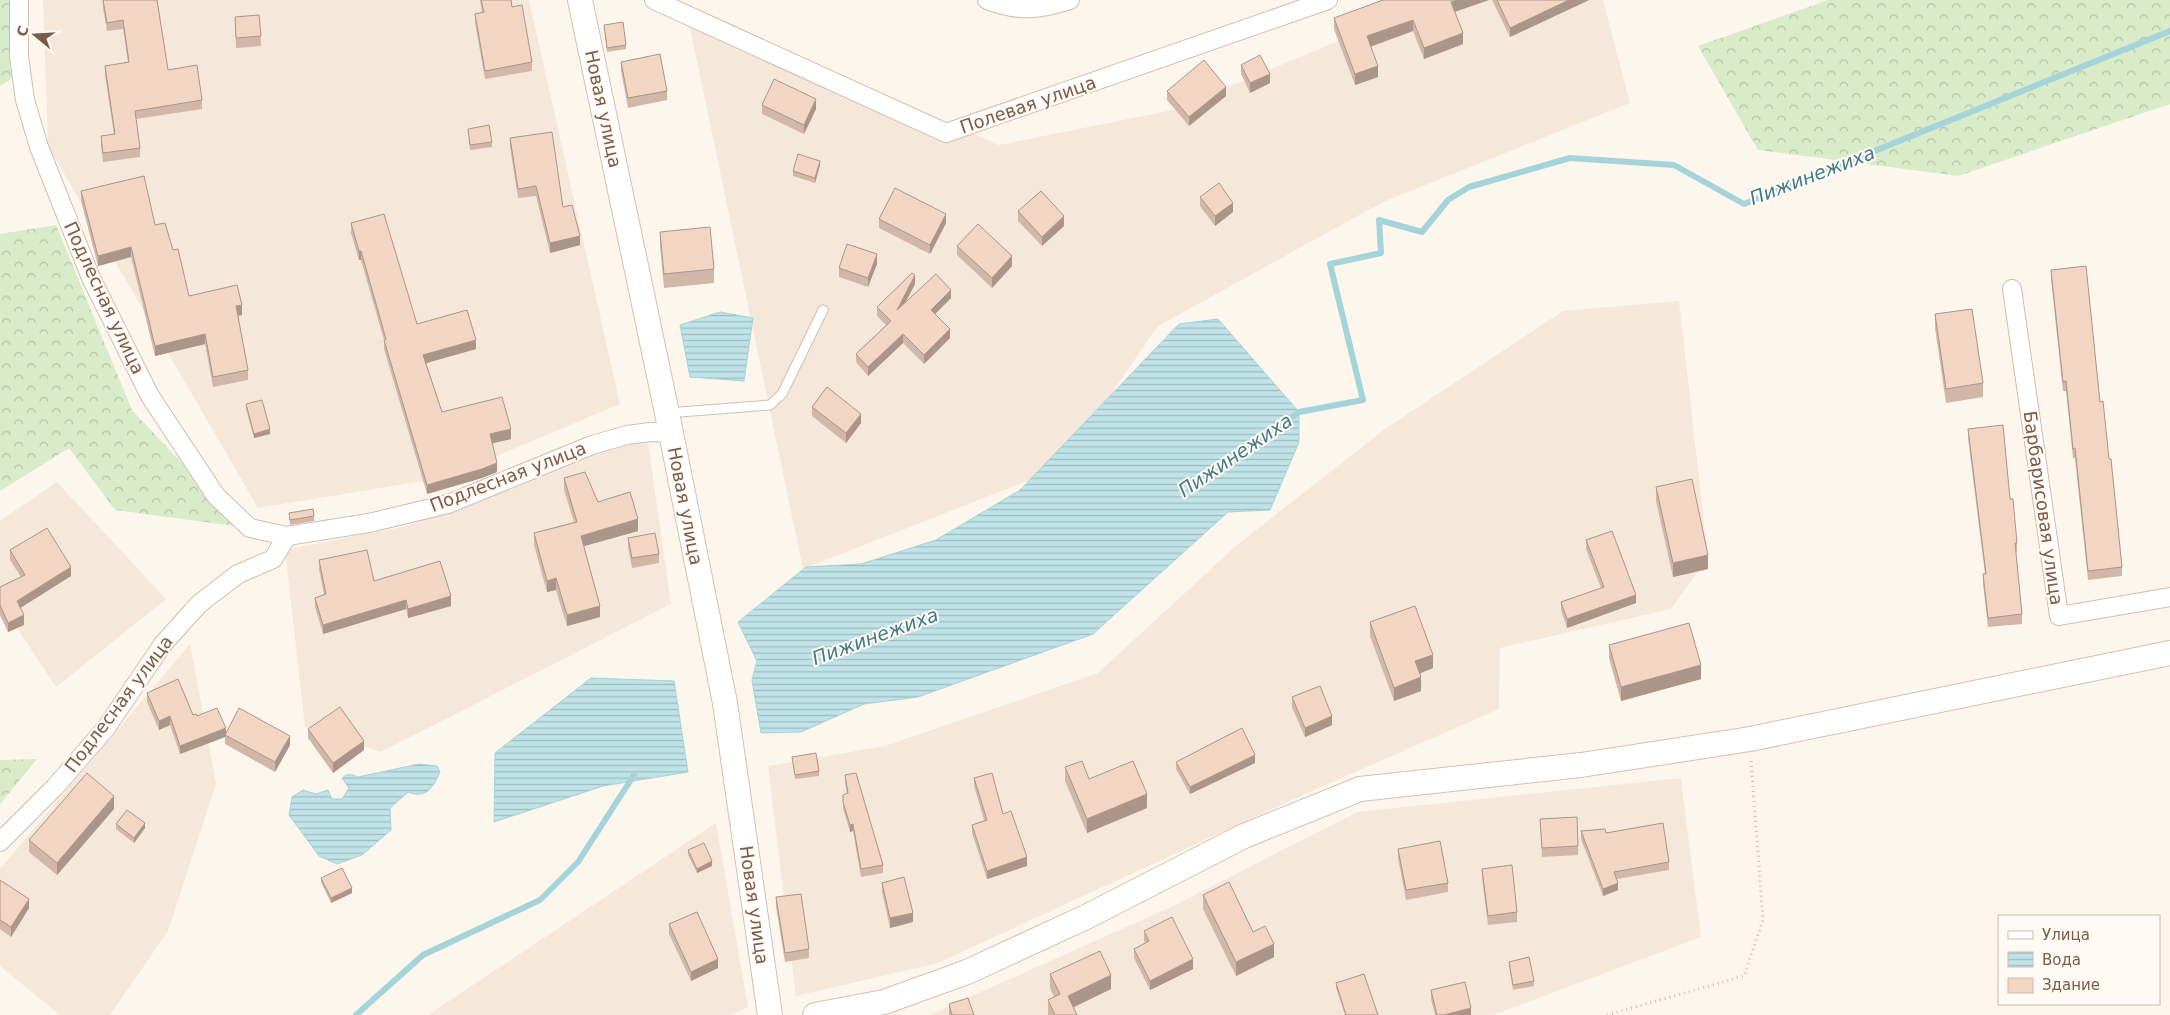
<svg xmlns="http://www.w3.org/2000/svg" width="2170" height="1015" font-family="'DejaVu Sans',sans-serif">
	<style>
		.residential { fill: #f5e8da }
		.forest { fill: url(#forest-crowns) }
		.water { fill: url(#water-rules); stroke: #a5d3da }
		.lines { fill: none; stroke-linecap: round; stroke-linejoin: round }
		.stream { stroke: #a5d3da; stroke-width: 6 }
		.lane-casing { stroke: #d1beb0; stroke-width: 11 }
		.street-casing { stroke: #d1beb0; stroke-width: 20 }
		.secondary-casing { stroke: #d6c0b0; stroke-width: 26 }
		.path { stroke: #d9b8a5; stroke-width: 3; stroke-dasharray: 1 4; stroke-linecap: butt }
		.lane { stroke: #fff; stroke-width: 9 }
		.street { stroke: #fff; stroke-width: 18 }
		.secondary { stroke: #fff; stroke-width: 24 }
		.wall { fill: #d1b7a8 }
		.shaded-wall { fill: #aa9588 }
		.building { fill: #f3d5c3; stroke: #aa9588 }
		.labels { text-anchor: middle; stroke-width: 4; stroke-linejoin: round; paint-order: stroke }
		.street-label { font-size: 18px; fill: #7a5c4d; stroke: #fffaf3 }
		.water-label { font-size: 19px; font-style: italic; fill: #437c86; stroke: #fffaf3 }
	</style>
	<defs>
		<pattern id="forest-crowns" width="20" height="18" patternUnits="userSpaceOnUse" patternTransform="scale(1.25)"><rect width="20" height="18" fill="#d8ecc9"/><path d="M2 6a3 3 0 1 1 6 0M12 15a3 3 0 1 1 6 0" fill="none" stroke="#b4c2a5"/></pattern>
		<pattern id="water-rules" width="6" height="5" patternUnits="userSpaceOnUse" patternTransform="scale(1.25)"><rect width="6" height="5" fill="#bfe3e8"/><path d="M0 2.5h6" fill="none" stroke="#a0bbbe"/></pattern>
	</defs>
	<rect width="100%" height="100%" fill="#fdf6ec"/>
	<!-- residential -->
	<g class="residential">
		<path d="M43,0H529L620,404L447,477L258,508L48,146Z"/>
		<path d="M1436,0H1603L1630,103L1383,202L1158,326L1060,468L803,569L685,4L999,145L1173,110Z"/>
		<path d="M1679,301L1708,558L1671,609L1500,648L1499,709L1296,798L938,963L796,996L768,766L885,746L1098,673L1237,545L1385,429L1563,311Z"/>
		<path d="M646,428L671,604L381,752L305,727L285,550L407,526Z"/>
		<path d="M57,482L166,599L56,687L0,602V521Z"/>
		<path d="M190,644L216,784L168,931L110,1015H60L0,966V869Z"/>
		<path d="M1681,778L1701,937L1493,1015H929L1171,907L1357,812Z"/>
		<path d="M716,823L748,1007L730,1015H428Z"/>
	</g>
	<!-- forest -->
	<g class="forest">
		<path d="M0,0H11L13,78L0,86Z"/>
		<path d="M1828,0H2170V104L1958,176L1758,150L1698,46Z"/>
		<path d="M56,225L132,410L242,527L115,510L69,448L0,491V234Z"/>
		<path d="M37,759L0,804V760Z"/>
	</g>
	<!-- water -->
	<g class="water">
		<path d="M720,312L753,318L744,381L690,377L680,325Z"/>
		<path d="M1218,319L1299,412V442L1270,510L1228,512L1093,634L918,697L864,704L801,732L761,733L752,680L757,661L738,622L806,567L861,564L936,540L1020,490L1179,324Z"/>
		<path d="M591,678L674,681L688,772L603,786L494,822L495,753Z"/>
		<path d="M419,764L437,766L440,772C433,788 426,799 408,792L390,808L391,830L362,855L337,864L319,856L289,815L292,797L303,790L316,794L328,790L332,799H342L349,788L342,778C348,773 351,774 358,777Z"/>
	</g>
	<g class="lines">
		<!-- stream -->
		<g class="stream">
			<path d="M1293,416L1299,412L1363,400L1330,264L1381,253L1379,220L1422,232L1448,200L1469,187L1570,158L1674,165L1744,204L2170,31"/>
			<path d="M356,1015L423,955L540,900L578,862L634,775"/>
		</g>
		<!-- lane casing -->
		<g class="lane-casing">
			<path id="lane" d="M667,413L770,405L782,394L823,310"/>
		</g>
		<!-- street casing -->
		<g class="street-casing">
			<g id="street">
				<path d="M19,0V56L25,100L39,147L91,278L150,396L216,496L250,528L287,536L369,523L448,504L592,445L627,435L650,432L671,433"/>
				<path d="M654,0L946,133L1328,0"/>
				<path d="M987,0C1017,12 1040,10 1070,0"/>
				<path d="M2012,289L2059,616L2170,597"/>
				<path d="M0,842L55,787L106,728L163,644L199,604L238,574L273,559L287,536"/>
			</g>
		</g>
		<!-- secondary casing -->
		<g class="secondary-casing">
			<g id="secondary">
				<path d="M580,0L667,413L725,703L770,1015"/>
				<path d="M815,1015L884,1002L967,972L1086,917L1244,836L1360,789L1581,765L1750,739L2170,653"/>
			</g>
		</g>
		<!-- path -->
		<path class="path" d="M1607,1015L1744,976L1763,920L1751,760"/>
		<!-- lane -->
		<use href="#lane" class="lane"/>
		<!-- street -->
		<use href="#street" class="street"/>
		<!-- secondary -->
		<use href="#secondary" class="secondary"/>
	</g>
	<!-- wall -->
	<g class="wall">
		<path d="M103,0H157L168,70L202,100V109L136,119L140,148V157L103,162L101,145V136L114,135L105,75V66L128,63L123,29L107,31L103,8Z"/>
		<path d="M480,0H511L512,7L532,62V71L485,79L475,23V14L482,13Z"/>
		<path d="M1489,0L1455,12L1463,44L1424,59L1413,31L1371,46L1378,77L1355,85L1334,29V18Z"/>
		<path d="M1492,0H1589L1510,37Z"/>
		<path d="M235,17L261,36V46L236,48Z"/>
		<path d="M604,25L626,45V49L607,52Z"/>
		<path d="M621,62L667,91V100L628,108L621,71Z"/>
		<path d="M1241,65L1270,83L1250,93L1241,74Z"/>
		<path d="M1167,91L1226,96L1189,126L1167,100Z"/>
		<path d="M762,105L816,109L804,134L762,114Z"/>
		<path d="M468,129L492,142V147L470,150Z"/>
		<path d="M510,138L563,207L580,245L550,253L536,196L518,198L510,147Z"/>
		<path d="M820,165L815,183L793,176V171Z"/>
		<path d="M81,191L155,225L173,250L189,296L242,315L238,316L248,370V380L213,387L205,344L155,356L131,257L98,266L81,201Z"/>
		<path d="M1200,197L1233,212L1215,226L1200,206Z"/>
		<path d="M1018,211L1064,226L1042,246L1018,221Z"/>
		<path d="M879,219L946,223L930,254L879,228Z"/>
		<path d="M351,223L417,324L476,349L426,363L442,412L511,439L492,443L497,472L482,478L427,494L384,349V340L361,260H359L351,233Z"/>
		<path d="M660,232L714,269V283L664,288L660,246Z"/>
		<path d="M957,246L1012,266L992,288L957,255Z"/>
		<path d="M877,264L868,287L839,277V268Z"/>
		<path d="M2051,270L2100,402L2109,459L2122,567V576L2088,580L2075,458H2073L2066,391H2063L2051,279Z"/>
		<path d="M915,284L905,302L951,298L935,314L950,338L924,364L903,343L868,376L856,362V354L886,325L877,316V307Z"/>
		<path d="M1935,314L1983,383V397L1946,403L1935,328Z"/>
		<path d="M246,404L270,434L254,438L246,409Z"/>
		<path d="M812,407L861,423L846,443L812,416Z"/>
		<path d="M1968,429L2010,499L2017,543V552H2016L2022,614V624L1988,627L1983,584V574H1985L1968,438Z"/>
		<path d="M564,478L638,531L584,546L600,617L567,626L556,590L547,592L534,545V533L574,522L564,490Z"/>
		<path d="M1656,487L1708,569L1673,577L1656,501Z"/>
		<path d="M289,513L314,516V521L290,525Z"/>
		<path d="M628,538L659,554V563L632,568L628,547Z"/>
		<path d="M1586,540L1636,603L1567,628L1561,610V602L1601,588L1586,549Z"/>
		<path d="M10,550L71,576L20,608L24,625L8,632L0,615V587L21,577L10,560Z"/>
		<path d="M319,560L374,581L451,606L408,618L406,609L323,634L315,607V598L324,595L319,569Z"/>
		<path d="M1370,622L1433,668L1419,674L1421,691L1394,701L1370,636Z"/>
		<path d="M1609,645L1701,679L1621,701L1609,658Z"/>
		<path d="M147,693L197,716L226,732L290,745L275,772L225,744V737L180,754L170,725L159,730L147,702Z"/>
		<path d="M1292,697L1332,725L1305,737L1292,707Z"/>
		<path d="M308,729L364,750L333,773L308,738Z"/>
		<path d="M792,757L819,771V776L795,779Z"/>
		<path d="M1176,762L1255,763L1190,794L1176,769Z"/>
		<path d="M1065,767L1147,808L1087,833L1065,781Z"/>
		<path d="M845,775L883,865V873L861,877L853,831L850,832L843,809V795L847,794L845,783Z"/>
		<path d="M974,778L1003,814L1027,866L987,879L972,833V825L984,820L974,786Z"/>
		<path d="M114,809L57,875L29,852V840Z"/>
		<path d="M1540,819L1578,846V855L1542,857Z"/>
		<path d="M116,824L145,828L134,843L116,829Z"/>
		<path d="M1581,831L1606,833L1669,862V870L1617,879L1618,890L1603,896L1581,839Z"/>
		<path d="M1398,849L1448,883V892L1406,900L1398,858Z"/>
		<path d="M688,850L712,866L697,873L688,855Z"/>
		<path d="M1482,869L1517,912V922L1488,925L1482,878Z"/>
		<path d="M321,878L352,893L331,903L321,882Z"/>
		<path d="M0,880L29,908L11,937L0,929Z"/>
		<path d="M882,883L913,922L890,928L882,892Z"/>
		<path d="M1203,895L1253,932L1274,957L1236,976L1203,909Z"/>
		<path d="M776,897L809,949V958L785,962L776,907Z"/>
		<path d="M669,924L718,968L691,981L669,934Z"/>
		<path d="M1144,931L1193,969L1150,990L1134,958V949L1145,943L1144,940Z"/>
		<path d="M1509,962L1534,981V986L1513,990L1509,966Z"/>
		<path d="M1050,974L1111,989L1073,1007L1077,1015H1048V1000L1054,997L1050,988Z"/>
		<path d="M1336,983L1378,1015H1345L1336,988Z"/>
		<path d="M1431,990L1471,1015H1435L1431,999Z"/>
		<path d="M949,1004L974,1015H949Z"/>
	</g>
	<!-- shaded-wall -->
	<g class="shaded-wall">
		<path d="M1458,0H1489L1451,13V2Z"/>
		<path d="M1569,0H1589L1510,37V28Z"/>
		<path d="M1413,20V31L1367,48V36Z"/>
		<path d="M1463,33V44L1424,59V48Z"/>
		<path d="M1378,66V77L1355,85V74Z"/>
		<path d="M1270,74V83L1250,93V83Z"/>
		<path d="M1226,87V96L1189,126V117Z"/>
		<path d="M816,99V109L804,134V125Z"/>
		<path d="M820,161V165L815,183V178Z"/>
		<path d="M1233,203V212L1215,226V216Z"/>
		<path d="M946,214V223L930,254V245Z"/>
		<path d="M1064,216V226L1042,246V237Z"/>
		<path d="M580,236V245L550,253V243Z"/>
		<path d="M131,247V257L98,266V256Z"/>
		<rect x="359" y="251" width="2" height="9"/>
		<path d="M877,254V264L868,287V278Z"/>
		<path d="M1012,256V266L992,288V278Z"/>
		<path d="M915,275V284L897,319V310Z"/>
		<path d="M951,290V298L931,318V310Z"/>
		<path d="M242,305V315L236,316V306Z"/>
		<path d="M950,329V338L924,364V355Z"/>
		<path d="M205,334V344L155,356V346Z"/>
		<path d="M903,334V343L868,376V367Z"/>
		<path d="M476,340V349L423,364V355Z"/>
		<path d="M861,414V423L846,443V433Z"/>
		<path d="M270,429V434L254,438V434Z"/>
		<path d="M511,429V439L490,444V434Z"/>
		<path d="M497,463V472L482,478L427,494V485Z"/>
		<path d="M638,519V531L581,547V536Z"/>
		<path d="M1708,555V569L1673,577V563Z"/>
		<path d="M71,567V576L17,610V601Z"/>
		<path d="M556,578V590L547,592V581Z"/>
		<path d="M1636,595V603L1567,628V619Z"/>
		<path d="M451,596V606L408,618V609Z"/>
		<path d="M406,600V609L323,634V625Z"/>
		<path d="M600,606V617L567,626V615Z"/>
		<path d="M24,615V625L8,632V623Z"/>
		<path d="M1433,655V668L1415,675V661Z"/>
		<path d="M1701,665V679L1621,701V687Z"/>
		<path d="M1421,677V691L1394,701V688Z"/>
		<path d="M170,716V725L159,730V721Z"/>
		<path d="M1332,716V725L1305,737V728Z"/>
		<path d="M226,728V736L225,735V737L180,754V746Z"/>
		<path d="M290,736V745L275,772V762Z"/>
		<path d="M364,741V750L333,773V763Z"/>
		<path d="M1255,755V763L1190,794V787Z"/>
		<path d="M1147,794V808L1087,833V819Z"/>
		<path d="M114,796V809L57,875V863Z"/>
		<path d="M145,823V828L134,843V838Z"/>
		<path d="M853,824V831L850,832V825Z"/>
		<path d="M1027,857V866L987,879V871Z"/>
		<path d="M712,861V866L697,873V869Z"/>
		<path d="M1618,883V890L1603,896V889Z"/>
		<path d="M352,888V893L331,903V898Z"/>
		<path d="M29,899V908L11,937V927Z"/>
		<path d="M913,913V922L890,928V918Z"/>
		<path d="M1274,944V957L1236,976V962Z"/>
		<path d="M718,959V968L691,981V972Z"/>
		<path d="M1193,959V969L1150,990V981Z"/>
		<path d="M1111,975V989L1068,1010V996Z"/>
		<path d="M1471,1008V1015H1444Z"/>
	</g>
	<!-- building -->
	<g class="building">
		<path d="M103,0H157L168,70L197,65L202,100L135,111L140,148L103,153L101,136L115,134L105,66L129,62L123,20L107,23Z"/>
		<path d="M481,0H511L512,7L522,5L532,62L485,71L475,14L484,12Z"/>
		<path d="M1383,0H1458L1451,2L1463,33L1424,48L1413,20L1367,36L1378,66L1355,74L1334,18Z"/>
		<path d="M1497,0H1569L1510,28Z"/>
		<path d="M259,15L261,36L236,38L235,17Z"/>
		<path d="M623,22L626,45L607,48L604,25Z"/>
		<path d="M660,54L667,91L628,98L621,62Z"/>
		<path d="M1260,55L1270,74L1250,83L1241,65Z"/>
		<path d="M1204,60L1226,87L1189,117L1167,91Z"/>
		<path d="M774,79L816,99L804,125L762,105Z"/>
		<path d="M489,125L492,142L470,145L468,129Z"/>
		<path d="M552,132L563,207L572,205L580,236L550,243L536,186L518,189L510,138Z"/>
		<path d="M798,154L820,161L815,178L793,171Z"/>
		<path d="M144,176L155,225L165,223L173,250L178,249L189,296L237,285L242,305L236,306L248,370L213,377L205,334L155,346L131,247L98,256L81,191Z"/>
		<path d="M1219,183L1233,203L1215,216L1200,197Z"/>
		<path d="M895,188L946,214L930,245L879,219Z"/>
		<path d="M1041,191L1064,216L1042,237L1018,211Z"/>
		<path d="M384,214L417,324L467,310L476,340L423,355L442,412L502,397L511,429L490,434L497,463L482,469L427,485L384,340L386,339L361,251H359L351,223Z"/>
		<path d="M978,224L1012,256L992,278L957,246Z"/>
		<path d="M710,227L714,269L664,274L660,232Z"/>
		<path d="M847,244L877,254L868,278L839,268Z"/>
		<path d="M2086,266L2100,402L2103,401L2109,459H2111L2122,567L2088,571L2075,448L2073,449L2066,381L2063,382L2051,270Z"/>
		<path d="M912,273L915,275L897,310L936,274L951,290L931,310L950,329L924,355L903,334L868,367L856,354L891,321L877,307Z"/>
		<path d="M1972,309L1983,383L1946,389L1935,314Z"/>
		<path d="M827,387L861,414L846,433L812,407Z"/>
		<path d="M262,400L270,429L254,434L246,404Z"/>
		<path d="M2003,425L2010,499H2013L2017,543H2015L2022,614L1988,618L1983,574H1986L1968,429Z"/>
		<path d="M585,472L598,502L630,492L638,519L581,536L600,606L567,615L556,578L547,581L534,533L577,522L564,478Z"/>
		<path d="M1692,479L1708,555L1673,563L1656,487Z"/>
		<path d="M313,509L314,516L290,520L289,513Z"/>
		<path d="M47,528L71,567L17,601L24,615L8,623L0,605V587L25,575L10,550Z"/>
		<path d="M1612,531L1636,595L1567,619L1561,602L1604,587L1586,540Z"/>
		<path d="M655,533L659,554L632,558L628,538Z"/>
		<path d="M367,550L374,581L440,561L451,596L408,609L406,600L323,625L315,598L326,594L319,560Z"/>
		<path d="M1415,606L1433,655L1415,661L1421,677L1394,688L1370,622Z"/>
		<path d="M1689,623L1701,665L1621,687L1609,645Z"/>
		<path d="M178,679L193,715L196,714L197,716L217,708L226,728L180,746L170,716L159,721L147,693Z"/>
		<path d="M1320,686L1332,716L1305,728L1292,697Z"/>
		<path d="M340,707L364,741L333,763L308,729Z"/>
		<path d="M239,708L290,736L275,762L225,735Z"/>
		<path d="M1242,728L1255,755L1190,787L1176,762Z"/>
		<path d="M816,753L819,771L795,775L792,757Z"/>
		<path d="M1082,761L1089,779L1133,761L1147,794L1087,819L1065,767Z"/>
		<path d="M87,773L114,796L57,863L29,840Z"/>
		<path d="M856,773L883,865L861,869L853,824L850,825L843,802V795L848,793L845,775Z"/>
		<path d="M992,773L1003,814L1011,811L1027,857L987,871L972,825L987,820L974,778Z"/>
		<path d="M127,810L145,823L134,838L116,824Z"/>
		<path d="M1577,817L1578,846L1542,848L1540,819Z"/>
		<path d="M1663,823L1669,862L1614,872L1618,883L1603,889L1581,831L1605,829L1606,833Z"/>
		<path d="M1440,841L1448,883L1406,890L1398,849Z"/>
		<path d="M704,843L712,861L697,869L688,850Z"/>
		<path d="M1512,865L1517,912L1488,916L1482,869Z"/>
		<path d="M342,868L352,888L331,898L321,878Z"/>
		<path d="M904,877L913,913L890,918L882,883Z"/>
		<path d="M0,880L29,899L11,927L0,920Z"/>
		<path d="M1229,882L1253,932L1265,926L1274,944L1236,962L1203,895Z"/>
		<path d="M801,894L809,949L785,953L776,897Z"/>
		<path d="M697,912L718,959L691,972L669,924Z"/>
		<path d="M1172,917L1193,959L1150,981L1134,949L1149,941L1144,931Z"/>
		<path d="M1100,951L1111,975L1068,996L1077,1015H1055L1048,1000L1060,994L1050,974Z"/>
		<path d="M1529,957L1534,981L1513,985L1509,962Z"/>
		<path d="M1364,974L1378,1015H1346L1336,983Z"/>
		<path d="M1465,982L1471,1008L1444,1015H1437L1431,990Z"/>
		<path d="M968,998L974,1015H952L949,1004Z"/>
	</g>
	<g class="labels">
		<!-- street labels -->
		<g class="street-label">
			<text transform="translate(1028 105) rotate(-19)" y="6">Полевая улица</text>
			<text transform="translate(603 109) rotate(78)" y="6">Новая улица</text>
			<text transform="translate(104 298) rotate(65)" y="6">Подлесная улица</text>
			<text transform="translate(508 477) rotate(-21)" y="6">Подлесная улица</text>
			<text transform="translate(685 506) rotate(79)" y="6">Новая улица</text>
			<text transform="translate(2043 508) rotate(82)" y="6">Барбарисовая улица</text>
			<text transform="translate(119 704) rotate(-53)" y="6">Подлесная улица</text>
			<text transform="translate(754 905) rotate(82)" y="6">Новая улица</text>
		</g>
		<!-- water labels -->
		<g class="water-label">
			<text transform="translate(1812 175) rotate(-21)" y="7">Пижинежиха</text>
			<text transform="translate(1235 455) rotate(-34)" y="7">Пижинежиха</text>
			<text transform="translate(875 636) rotate(-20)" y="7">Пижинежиха</text>
		</g>
	</g>
	<!-- legend -->
	<rect x="1998" y="915" width="162" height="90" fill="#fffaf3" stroke="#cabbb1"/>
	<rect x="2008" y="931" width="25" height="8" fill="#ffffff" stroke="#cabbb1"/>
	<text x="2042" y="940" font-size="15" fill="#7a5c4d">Улица</text>
	<rect x="2008" y="952" width="25" height="15" fill="url(#water-rules)" stroke="#cabbb1"/>
	<text x="2042" y="965" font-size="15" fill="#7a5c4d">Вода</text>
	<rect x="2008" y="978" width="25" height="15" fill="#f3d5c3" stroke="#cabbb1"/>
	<text x="2042" y="990" font-size="15" fill="#7a5c4d">Здание</text>
	<!-- north arrow -->
	<g transform="translate(35 35) rotate(288)" stroke="#fffaf3" stroke-width="4" paint-order="stroke">
	<path d="M0-4L9 19L0 12L-9 19Z" fill="#7a5c4d"/>
	<text y="-8" font-size="14" font-weight="bold" text-anchor="middle" fill="#7a5c4d">С</text>
	</g>
</svg>
